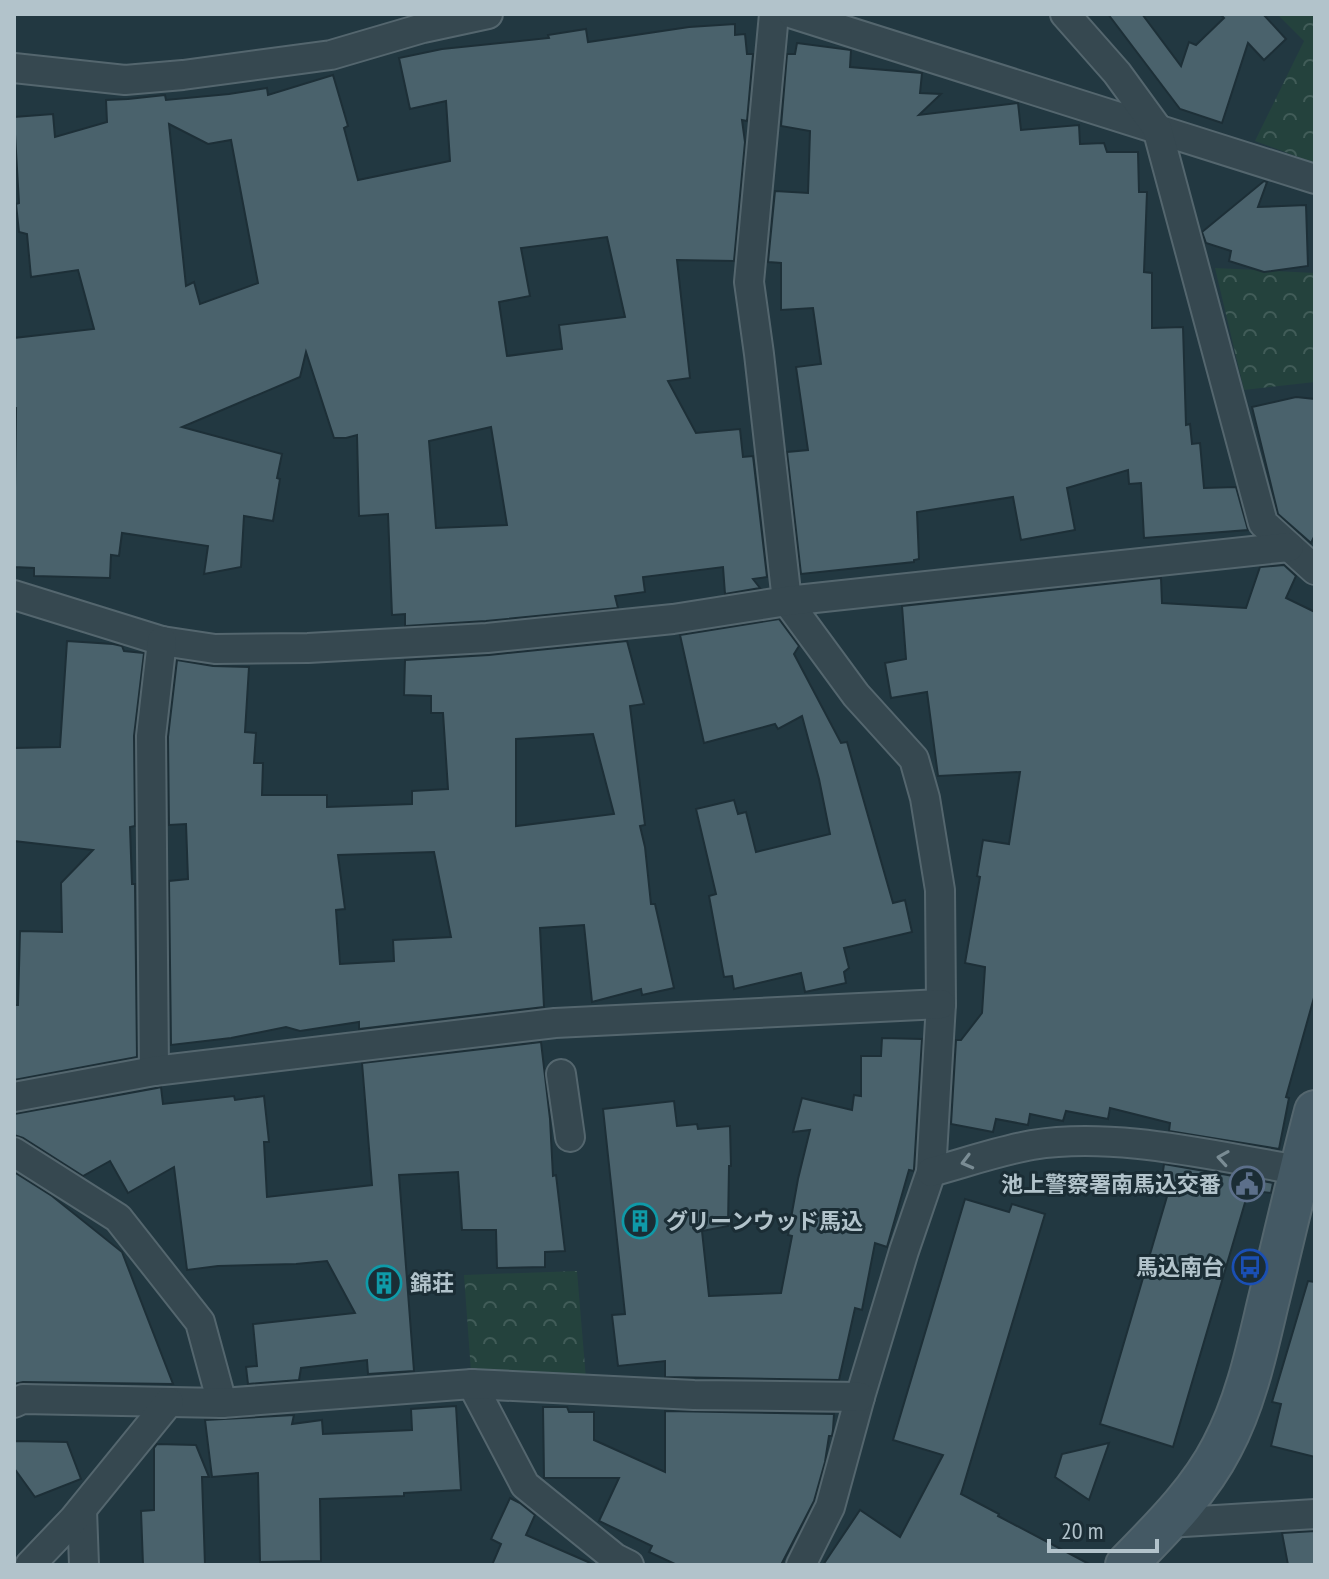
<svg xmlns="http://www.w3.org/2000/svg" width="1329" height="1579" font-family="'PT Sans Narrow','Noto Sans JP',sans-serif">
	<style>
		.park { fill: url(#park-crowns) }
		.building { fill: #4a626c; stroke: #1d2f37; stroke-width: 2; fill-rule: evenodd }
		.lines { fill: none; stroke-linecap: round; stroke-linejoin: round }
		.street-casing { stroke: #54666e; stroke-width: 32 }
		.secondary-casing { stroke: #54666e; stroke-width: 44 }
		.street { stroke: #364850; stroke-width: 28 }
		.secondary { stroke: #445964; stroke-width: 40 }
		.oneway { stroke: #7a8c94 }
		.labels { text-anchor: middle; stroke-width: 6; stroke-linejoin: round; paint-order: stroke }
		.poi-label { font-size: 22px; font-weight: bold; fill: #b2c3cb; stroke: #1b2d35; text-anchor: end }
	</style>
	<defs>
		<pattern id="park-crowns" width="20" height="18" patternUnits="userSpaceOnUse" patternTransform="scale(2)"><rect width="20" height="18" fill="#24423d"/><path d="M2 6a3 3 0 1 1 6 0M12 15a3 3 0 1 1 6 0" fill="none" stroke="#415c58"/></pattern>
	</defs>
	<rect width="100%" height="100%" fill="#223841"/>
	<!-- park -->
	<g class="park">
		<path d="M1277,14H1315V163L1255,141L1304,41Z"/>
		<path d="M1215,268L1315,273V382L1244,390Z"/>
		<path d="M577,1271L586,1379L471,1372L464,1275Z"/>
	</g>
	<!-- building -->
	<g class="building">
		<path d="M1108,14H1142L1181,66L1189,42L1196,45L1224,18L1220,14H1263L1286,39L1264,60L1248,43L1222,123L1180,109Z"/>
		<path d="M735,24V35L745,34L747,54H753L747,121L742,120L745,142L734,261L677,260L690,378L668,381L696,433L740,429L743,457L753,456L767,577L753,579L760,588L725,594L723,567L643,577L645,592L615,596L618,608L486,621L405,626V614L392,615L388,514L359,516L357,435L346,438H334L306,352L300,377L182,427L282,454L277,478L280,479L273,521L244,516L241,567L204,574L208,546L122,533L119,556L111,555L110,578L34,576V568L14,567L16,408H14V338L94,329L78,270L31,277L27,234L19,232L16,204L19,203L14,117L53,114L55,137L107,122L106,100L128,99L165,95L166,100L229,94L267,88L268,95L333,75L348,126L344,128L358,180L450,161L446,101L410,109L399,58L442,49L549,38L548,35L586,29L588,42L689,27ZM169,124L208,144L231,140L258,283L200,304L194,282L186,286ZM607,237L625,317L559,325L562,349L507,356L499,302L530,296L521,248ZM491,427L507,525L436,528L429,441Z"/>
		<path d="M797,43L851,50L850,67L922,73L920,93L941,94L919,115L1018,103L1021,130L1079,125L1080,144L1104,143L1107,152H1138L1139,192H1147L1144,272L1152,273V328L1183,327L1186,425L1190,424L1192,444L1200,443L1204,488L1236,487L1248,530L1144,538L1141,483L1129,484L1128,470L1067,488L1075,530L1021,540L1013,497L917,512L919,559L914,560V562L801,574L787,452L808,450L796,367L821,364L813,308L781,310V263L768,262L775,191L808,193L810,131L781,126L787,54H795Z"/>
		<path d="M1264,181L1267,182L1258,207L1306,205L1308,266L1264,272L1229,261L1231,251L1206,243L1202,232Z"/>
		<path d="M1296,397L1315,399V535L1311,543L1278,514L1252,407Z"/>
		<path d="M1284,565L1296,576L1286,598L1315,612V994L1286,1097L1289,1098L1279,1149L1169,1131L1170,1123L1110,1108L1108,1119L1066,1111L1063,1121L1030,1114L1028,1125L996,1119L993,1132L951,1124L956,1040H961L982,1013L985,967L965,963L980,877L977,876L983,840L1009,844L1020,772L938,776L927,692L891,698L885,663L906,659L902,606L1161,578L1162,603L1246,608L1260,567Z"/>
		<path d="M779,619L799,646L794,654L841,743L847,742L893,903L905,900L912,932L844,948L849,968L844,972L846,983L805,992L801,973L734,989L732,976L724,977L709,896L716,894L696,809L734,800L738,814L746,812L756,852L830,834L819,779L802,716L778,729L775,724L704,743L680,635Z"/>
		<path d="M67,641L113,644L122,646L124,651L144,653L134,736L135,826L130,827L132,884H135L137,1057L14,1080V1005H18L20,931L62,932L61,883L93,850L14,841V748L60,747Z"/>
		<path d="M627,641L644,704L630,706L645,825L640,826L645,847L651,904H655L674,988L642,995L641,989L592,1002L584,925L540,928L544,1007L359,1029V1022L300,1031L286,1027L231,1038L171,1045L169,881L188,879L186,824L169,825L168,737L177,660L213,666L249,667L245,732L256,733L254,763H263L262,795H327V807L412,804V791L448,789L443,713H431V696L404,695L405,660L489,655ZM593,734L614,814L516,826V739ZM434,852L451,937L393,940L394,961L340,964L336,910L345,909L338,855Z"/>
		<path d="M882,1038L922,1039L914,1169V1171L909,1170L887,1247L875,1243L862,1310L855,1308L839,1380L665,1377V1361L618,1366L612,1315L625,1314L603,1109L674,1101L677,1126L697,1124L698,1129L730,1126L731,1166H729L728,1226L702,1231L709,1296L781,1293L792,1236L788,1235L798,1179L810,1130L793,1132L802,1098L852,1110L854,1095L861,1096V1056H881Z"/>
		<path d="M541,1042L550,1119L553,1176L556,1175L565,1251L545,1252V1267L497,1268L496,1230H462L458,1172L399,1175L414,1371L368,1374L367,1360L301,1368L299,1380L248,1384L246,1367L257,1366L253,1324L355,1313L327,1261L296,1264L218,1266L187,1270L174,1167L128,1193L110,1161L83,1176L23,1138L14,1135V1114L157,1088L161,1087L163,1104L234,1096L235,1100L264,1096L269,1142H264L267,1197L372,1185L362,1063Z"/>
		<path d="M1164,1164L1273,1183L1271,1193L1254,1191L1253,1197L1247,1196L1173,1447L1100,1424L1168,1193L1160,1192Z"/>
		<path d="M14,1172L52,1196L122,1252L173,1384L23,1382L14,1384Z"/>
		<path d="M965,1199L1009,1212L1012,1204L1045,1214L961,1494L999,1514L998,1516L1091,1565H823L860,1510L900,1537L943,1455L893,1440Z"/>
		<path d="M1308,1281L1315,1282V1457L1271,1446L1281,1404L1272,1402Z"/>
		<path d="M456,1406L461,1490L404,1493V1496L320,1499L321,1561L260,1562L258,1473L212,1477L205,1420L294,1415L292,1424L322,1420L323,1434L412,1430L411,1409Z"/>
		<path d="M543,1407H567L569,1412H594V1440L665,1472V1411L834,1414L833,1430L832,1436H829L825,1462L814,1501L781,1565H677L649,1552L652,1546L599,1521L619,1478H544Z"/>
		<path d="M14,1441L67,1442L81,1479L35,1497L14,1468Z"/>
		<path d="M1109,1443L1089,1500L1055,1477L1062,1454Z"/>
		<path d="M157,1444L196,1445L209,1477H202L205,1565H143L141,1511L154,1510V1448Z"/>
		<path d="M510,1498L520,1503L535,1515L526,1535L595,1565H492L501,1544L491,1539Z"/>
		<path d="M1315,1531V1565H1288L1282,1533Z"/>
	</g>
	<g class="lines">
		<!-- street casing -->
		<g class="street-casing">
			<g id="street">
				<path d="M774,14L749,282L759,354L787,601L856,695L914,759L925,798L940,890L941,1004L931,1172L904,1251L860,1397L830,1507L801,1565"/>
				<path d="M793,14L1315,179"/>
				<path d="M1065,14L1117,73L1157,128L1263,523L1315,570"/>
				<path d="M14,68L125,80L183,75L331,55L423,28L488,14"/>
				<path d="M14,595L162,641L215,649L308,648L487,638L673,619L787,601L1289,547"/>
				<path d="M154,1071L151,736L162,641"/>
				<path d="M561,1074L570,1137"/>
				<path d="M14,1097L154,1071L555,1023L941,1004"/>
				<path d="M14,1152L118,1218L200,1322L222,1403"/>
				<path d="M931,1172C964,1163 999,1151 1032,1145C1117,1131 1216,1157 1300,1170"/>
				<path d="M472,1384L525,1485L615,1558L629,1565"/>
				<path d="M14,1403L23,1399L222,1403L472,1384L694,1395L860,1397"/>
				<path d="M82,1510L84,1565"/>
				<path d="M1167,1523L1315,1514"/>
				<path d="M30,1565L73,1520L169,1402"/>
			</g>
		</g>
		<!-- secondary casing -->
		<g class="secondary-casing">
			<path id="secondary" d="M1126,1565C1161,1529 1199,1492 1222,1447C1245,1404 1256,1354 1267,1307C1283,1242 1298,1176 1315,1111"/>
		</g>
		<!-- street -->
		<use href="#street" class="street"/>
		<!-- secondary -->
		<use href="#secondary" class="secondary"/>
	</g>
	<!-- one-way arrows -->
	<defs><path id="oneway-chevron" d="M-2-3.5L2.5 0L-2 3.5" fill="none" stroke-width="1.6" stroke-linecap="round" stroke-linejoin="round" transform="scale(2)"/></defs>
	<g class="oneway">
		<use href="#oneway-chevron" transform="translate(1223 1158) rotate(-171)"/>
		<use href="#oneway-chevron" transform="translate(967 1162) rotate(165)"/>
	</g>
	<!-- icons -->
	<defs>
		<g id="civic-ring" transform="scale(1.8)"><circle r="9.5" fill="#1b2d35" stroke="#5c6f8a" stroke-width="1.5"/><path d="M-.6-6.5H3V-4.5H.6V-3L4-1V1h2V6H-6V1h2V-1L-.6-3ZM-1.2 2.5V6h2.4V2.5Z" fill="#5c6f8a"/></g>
		<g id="building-ring" transform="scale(1.8)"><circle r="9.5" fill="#1b2d35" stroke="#0f9aa8" stroke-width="1.5"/><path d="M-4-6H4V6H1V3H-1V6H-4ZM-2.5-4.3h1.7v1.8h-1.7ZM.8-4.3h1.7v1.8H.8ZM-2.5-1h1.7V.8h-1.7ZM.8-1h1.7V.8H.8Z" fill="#0f9aa8"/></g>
		<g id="bus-ring" transform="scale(1.8)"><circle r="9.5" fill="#1b2d35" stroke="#1a4fb4" stroke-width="1.5"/><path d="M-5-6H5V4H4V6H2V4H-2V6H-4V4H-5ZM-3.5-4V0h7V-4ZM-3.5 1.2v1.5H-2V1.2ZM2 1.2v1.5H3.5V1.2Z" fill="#1a4fb4"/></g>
	</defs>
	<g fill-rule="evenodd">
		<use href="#civic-ring" x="1247" y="1184"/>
		<use href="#building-ring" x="640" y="1221"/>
		<use href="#bus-ring" x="1250" y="1267"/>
		<use href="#building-ring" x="384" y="1283"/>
	</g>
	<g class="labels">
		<!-- poi labels -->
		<g class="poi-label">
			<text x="1221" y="1192">池上警察署南馬込交番</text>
			<text x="666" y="1229" text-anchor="start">グリーンウッド馬込</text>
			<text x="1224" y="1275">馬込南台</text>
			<text x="410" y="1291" text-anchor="start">錦荘</text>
		</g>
	</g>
	<!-- border -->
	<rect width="1329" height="1579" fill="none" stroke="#b2c3cb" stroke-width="32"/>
	<!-- scale -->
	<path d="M1049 1539v12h108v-12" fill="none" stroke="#b2c3cb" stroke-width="4"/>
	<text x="1061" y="1539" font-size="24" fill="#b2c3cb" stroke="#1b2d35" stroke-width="6" paint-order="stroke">20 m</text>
</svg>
